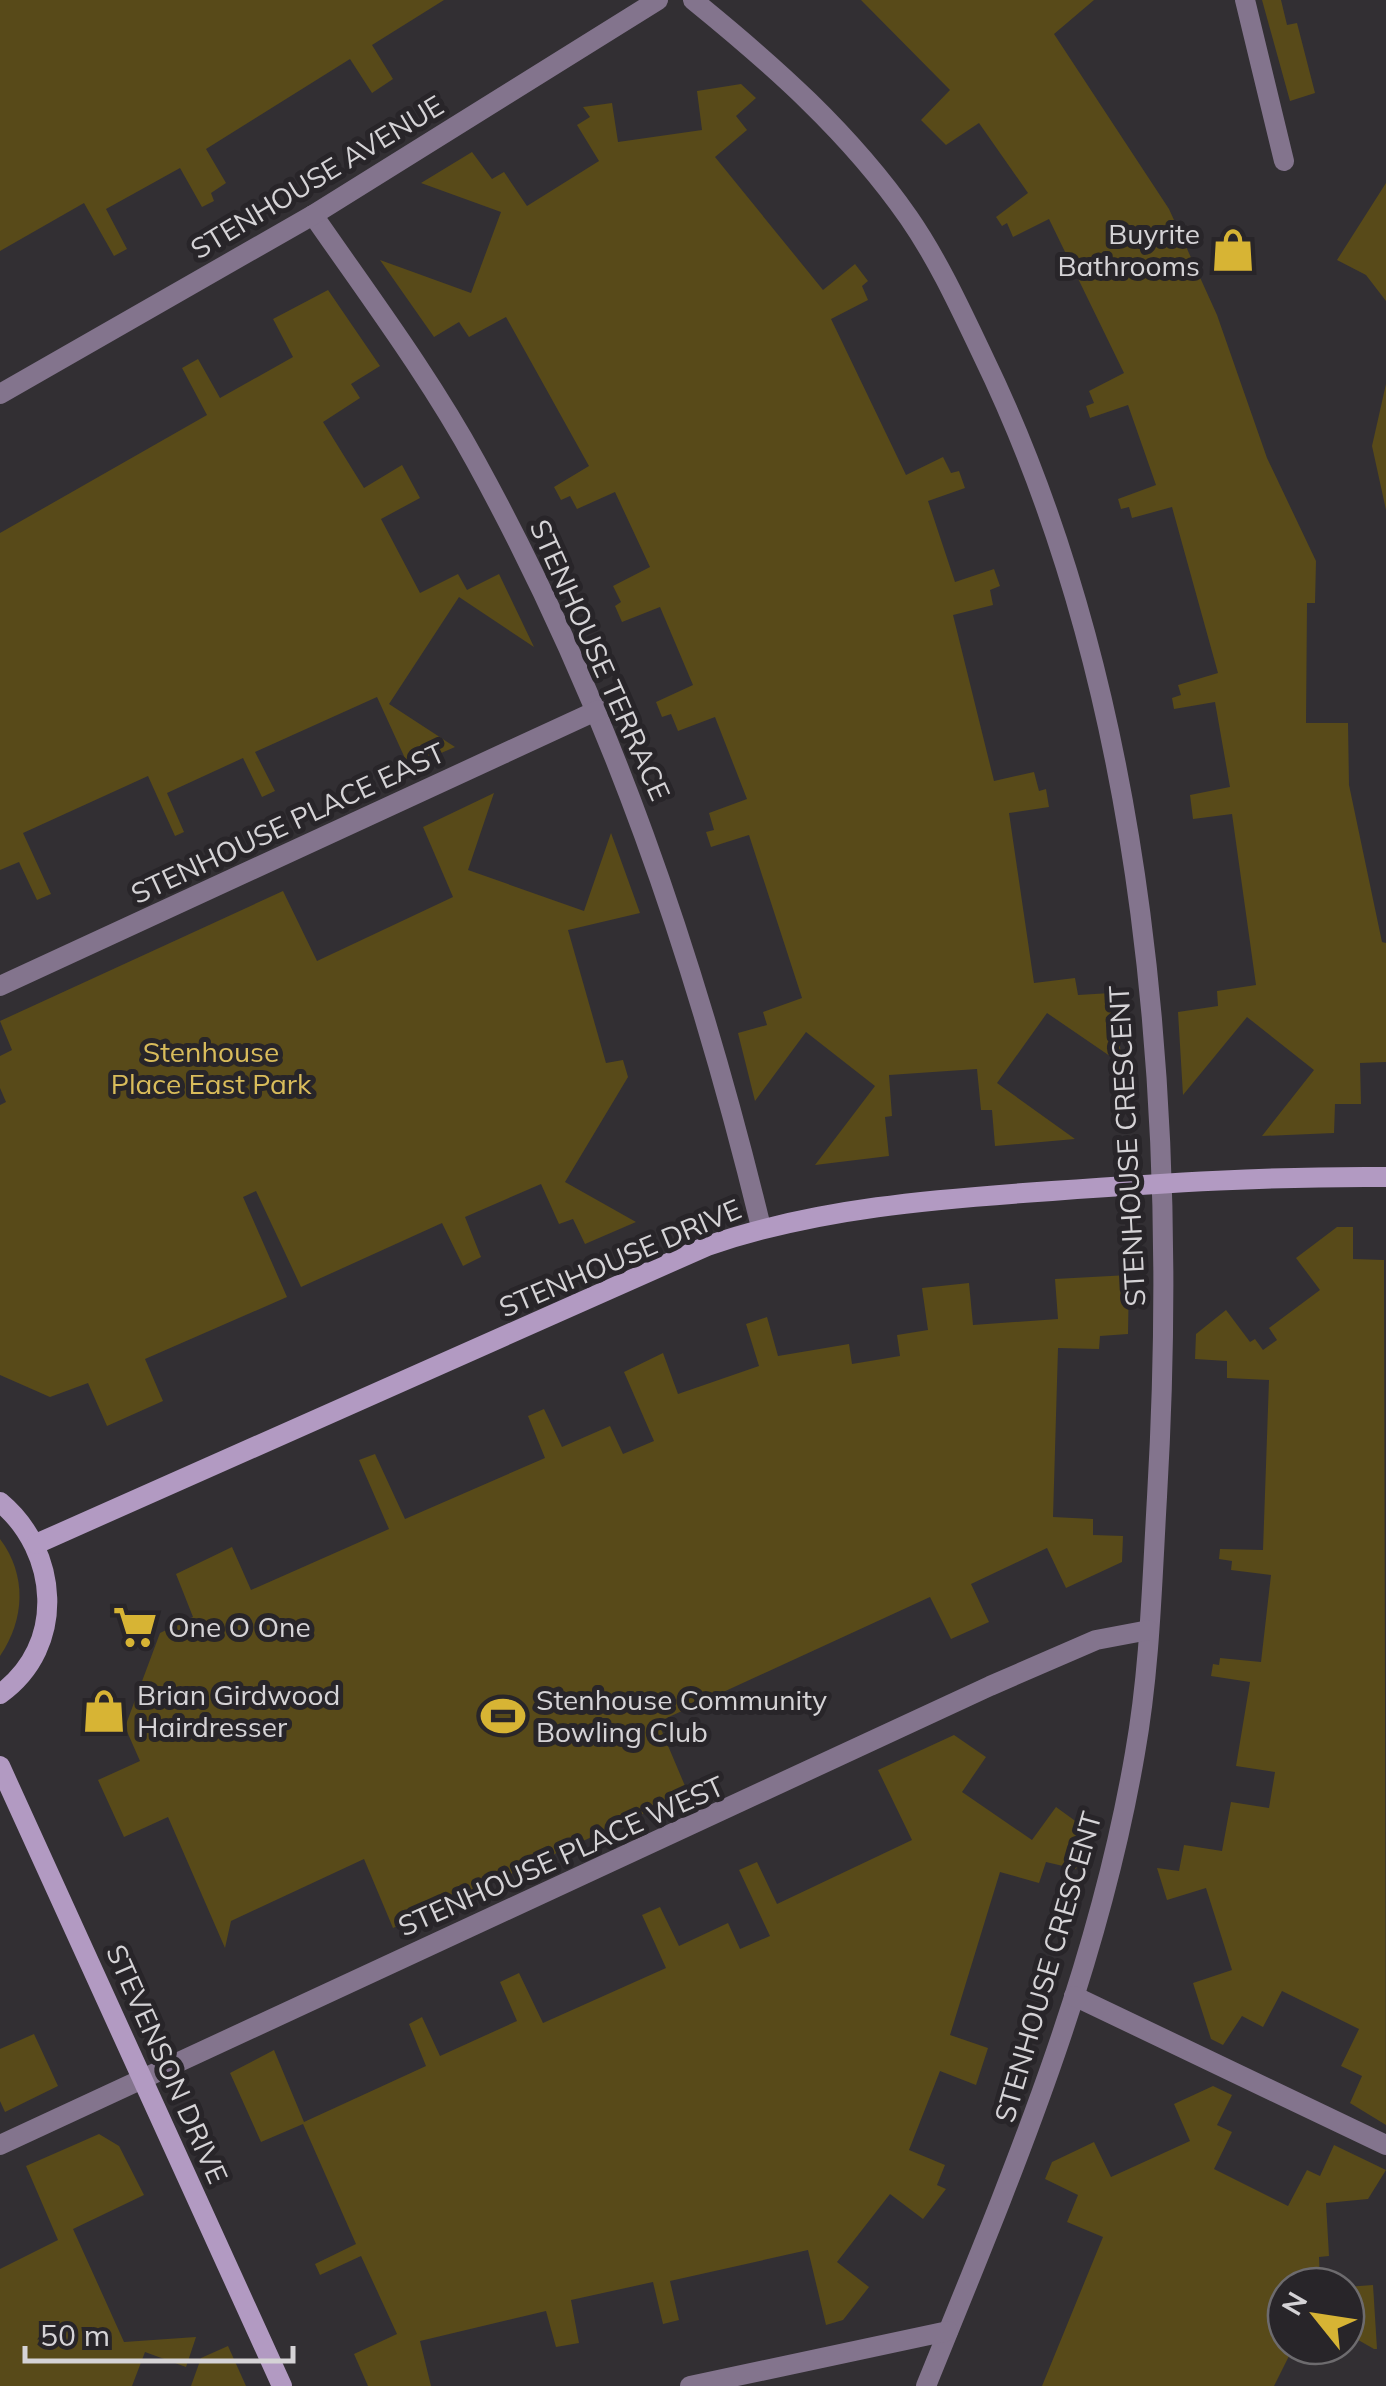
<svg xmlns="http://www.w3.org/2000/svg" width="1386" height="2386" font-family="Mulish,sans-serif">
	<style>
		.green { fill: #584a19 }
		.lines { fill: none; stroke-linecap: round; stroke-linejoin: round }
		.street { stroke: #83748d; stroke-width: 20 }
		.secondary { stroke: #b29ac2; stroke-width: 20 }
		.labels { text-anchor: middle; stroke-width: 10; stroke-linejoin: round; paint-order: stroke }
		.street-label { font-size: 28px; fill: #d5d3d6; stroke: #282529 }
		.poi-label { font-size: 28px; fill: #d5d3d6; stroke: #282529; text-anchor: start }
		.park-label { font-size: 28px; fill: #d9bc5b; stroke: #282529 }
	</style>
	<rect width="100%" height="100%" fill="#322f33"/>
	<!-- green -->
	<g class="green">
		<path d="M0,0H444L372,45L393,79L372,93L350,59L206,149L226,183L211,193L214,201L202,207L180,168L106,209L127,249L114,256L84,203L0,251Z"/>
		<path d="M861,0H1094L1054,34L1169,209L1217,315L1267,458L1316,561L1315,603H1307L1306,723H1348L1349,785L1382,942L1386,943V1062L1360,1063L1361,1104H1335L1334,1133L1262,1136L1314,1070L1247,1017L1183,1095L1178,1012L1218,1006L1217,991L1256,985L1232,814L1193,819L1190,795L1230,787L1215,702L1174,709L1172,698L1181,695L1178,685L1218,673L1172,507L1132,518L1129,507L1121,509L1118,499L1156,485L1128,405L1090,418L1086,406L1094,403L1089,391L1124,373L1049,219L1013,237L1007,223L1002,226L996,217L1028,193L979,123L946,145L921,120L950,90Z"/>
		<path d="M1262,0H1281L1287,25L1297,23L1315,93L1290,101Z"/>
		<path d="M741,84L756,98L736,116L747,130L715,157L823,290L855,264L868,281L862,286L868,300L831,319L906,475L943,457L951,473L959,471L965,488L928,501L955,582L994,569L1000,586L990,590L993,605L953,615L994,781L1034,772L1039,791L1046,789L1049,807L1009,813L1034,983L1075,978L1078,995L1111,993L1123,1065L1047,1013L997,1083L1075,1139L995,1146L992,1110H981L977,1069L889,1075L892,1116L885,1117L889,1156L815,1165L875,1086L806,1032L755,1101L738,1033L767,1025L763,1012L802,998L749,835L711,847L706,832L714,830L709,813L747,799L715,717L678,731L671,714L662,717L656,702L693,685L660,607L622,622L615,606L621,602L613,586L650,567L615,492L577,509L570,496L561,500L554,487L589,466L506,317L469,337L459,322L434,337L380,260L471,293L501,212L421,183L472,152L492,179L504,172L527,206L599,161L577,125L590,117L583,107L612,103L618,142L702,130L697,91Z"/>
		<path d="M1386,183V301L1366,275L1337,260Z"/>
		<path d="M328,290L380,366L351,384L360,398L323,422L364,488L402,465L420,498L381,519L420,593L458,574L467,590L499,574L534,647L459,597L389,704L455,747L409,767L377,697L255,752L275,791L262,797L243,758L167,793L184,832L175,836L148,776L23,833L51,894L37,900L19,862L0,870V533L207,415L182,368L198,359L220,398L293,357L273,319Z"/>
		<path d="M1386,384V510L1372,446Z"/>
		<path d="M494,793L468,870L584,911L611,833L640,913L568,930L606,1063L623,1060L628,1077L565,1182L636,1222L585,1244L573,1219L559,1224L541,1184L465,1217L481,1257L463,1266L442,1223L301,1287L256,1191L243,1197L287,1297L145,1359L163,1401L107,1426L88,1383L50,1397L0,1375V1105L6,1102L0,1088V1056L12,1050L0,1021L283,891L317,961L453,897L423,827Z"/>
		<path d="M1337,1227H1353V1259L1384,1260L1386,2125L1350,2103L1362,2076L1341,2066L1359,2029L1282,1991L1263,2027L1242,2016L1223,2045L1211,2039L1193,1983L1232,1970L1206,1888L1167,1900L1157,1868L1179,1871L1184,1845L1222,1851L1231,1802L1269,1808L1275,1772L1236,1766L1250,1682L1211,1676L1213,1664L1219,1665L1220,1658L1261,1662L1271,1575L1231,1570L1232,1561L1219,1559L1220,1549L1263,1550L1269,1380L1227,1378V1361L1195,1359L1196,1334L1226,1310L1250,1342L1255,1339L1263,1350L1277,1340L1269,1328L1320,1290L1296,1258Z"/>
		<path d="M1129,1275L1128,1334L1100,1336L1099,1349L1058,1348L1053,1517L1093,1519V1535L1123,1536L1122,1562L1066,1588L1047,1548L971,1584L989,1622L951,1639L930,1597L658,1722L688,1793L393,1928L364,1859L231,1921L225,1948L168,1817L124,1837L98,1780L140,1761L125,1727L160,1633L193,1617L176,1574L232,1547L251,1590L389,1529L359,1460L375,1454L405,1519L545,1458L528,1416L544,1409L562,1447L610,1426L623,1454L654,1441L624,1372L663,1353L678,1394L759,1366L746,1324L767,1317L778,1356L849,1344L852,1364L900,1356L897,1335L928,1330L922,1288L969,1283L973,1325L1058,1319L1055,1279Z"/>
		<path d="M0,1539C27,1575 25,1619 0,1656Z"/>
		<path d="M954,1735L986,1757L962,1792L1032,1840L1056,1807L1085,1828L1076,1869L1046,1862L1039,1883L1000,1872L950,2035L988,2048L976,2085L940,2071L909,2150L945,2165L937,2185L946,2189L923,2219L890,2194L837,2262L869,2287L843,2320L826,2325L808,2250L670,2281L679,2320L663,2324L653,2282L571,2300L579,2343L556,2347L546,2311L420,2341L431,2386H368L354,2354L397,2334L361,2256L320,2275L315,2264L356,2244L303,2124L261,2142L230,2073L274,2050L304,2122L426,2066L409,2024L422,2017L440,2056L517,2021L500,1982L519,1973L543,2023L666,1968L642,1915L660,1907L679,1946L728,1923L740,1949L770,1936L739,1870L757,1862L777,1904L912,1840L878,1770Z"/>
		<path d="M34,2034L58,2086L5,2112L0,2101V2049Z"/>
		<path d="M1213,2086L1232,2095L1217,2125L1232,2132L1214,2169L1288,2206L1307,2170L1320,2176L1334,2145L1386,2170L1368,2199L1326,2203L1329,2256L1319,2257L1320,2283L1330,2286H1286V2346H1294L1274,2386H1042L1103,2237L1067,2222L1078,2195L1045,2179L1052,2162L1094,2142L1111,2177L1190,2141L1174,2104Z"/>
		<path d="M99,2134L119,2146L144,2195L73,2229L124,2342L196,2337L186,2367L145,2352L132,2386H0V2269L58,2240L26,2166Z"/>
		<path d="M1373,2285L1377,2349H1374L1346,2333V2287Z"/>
		<path d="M228,2346L246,2386H191L201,2358Z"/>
	</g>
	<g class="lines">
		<!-- street -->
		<g class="street">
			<path d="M693,0C773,65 850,133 909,218C938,260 960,308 982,354C1149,698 1179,1121 1157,1497C1152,1582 1150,1669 1135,1753C1097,1975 1010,2179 926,2386"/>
			<path d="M1245,0L1284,161"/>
			<path d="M313,215C369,296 429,376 476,462C609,704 696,960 761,1227"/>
			<path d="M0,394L313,215L658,0"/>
			<path d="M0,986L598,710"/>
			<path d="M1074,1996L1386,2145"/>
			<path d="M0,2145L990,1686L1096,1640L1149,1630"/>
			<path d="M690,2386L948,2331"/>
		</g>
		<!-- secondary -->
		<g class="secondary">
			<path d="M0,1502C59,1551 67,1646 0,1694"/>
			<path d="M36,1544L707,1246C817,1208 936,1199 1052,1191C1163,1183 1274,1176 1386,1177"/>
			<path d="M0,1766L282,2386"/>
		</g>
	</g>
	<!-- icons -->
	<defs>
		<g id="shop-bare" transform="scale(3.45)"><path d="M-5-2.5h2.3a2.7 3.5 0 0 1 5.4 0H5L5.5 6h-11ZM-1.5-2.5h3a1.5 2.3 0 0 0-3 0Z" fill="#d7b434" stroke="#282529" stroke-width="2.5" paint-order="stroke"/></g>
		<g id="supermarket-bare" transform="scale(3.45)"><path d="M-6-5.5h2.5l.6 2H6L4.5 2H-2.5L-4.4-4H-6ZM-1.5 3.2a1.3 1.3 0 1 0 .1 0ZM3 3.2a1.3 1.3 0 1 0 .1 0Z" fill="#d7b434" stroke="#282529" stroke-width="2.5" paint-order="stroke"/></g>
		<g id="stadium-bare" transform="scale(3.45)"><path d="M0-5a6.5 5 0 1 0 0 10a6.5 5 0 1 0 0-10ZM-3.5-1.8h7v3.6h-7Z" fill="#d7b434" stroke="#282529" stroke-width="2.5" paint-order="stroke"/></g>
	</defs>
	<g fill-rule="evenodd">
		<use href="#shop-bare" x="1233" y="250"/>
		<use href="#supermarket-bare" x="135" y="1627"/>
		<use href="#shop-bare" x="104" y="1711"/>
		<use href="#stadium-bare" x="503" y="1716"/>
	</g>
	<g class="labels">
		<!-- street labels -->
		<g class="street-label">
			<text transform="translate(317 177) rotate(-31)" y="10">STENHOUSE AVENUE</text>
			<text transform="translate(600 660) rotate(66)" y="10">STENHOUSE TERRACE</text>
			<text transform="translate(288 823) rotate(-25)" y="10">STENHOUSE PLACE EAST</text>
			<text transform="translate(1127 1146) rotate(-93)" y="10">STENHOUSE CRESCENT</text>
			<text transform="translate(620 1258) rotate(-23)" y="10">STENHOUSE DRIVE</text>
			<text transform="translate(561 1856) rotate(-24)" y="10">STENHOUSE PLACE WEST</text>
			<text transform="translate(1048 1967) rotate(-74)" y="10">STENHOUSE CRESCENT</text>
			<text transform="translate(167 2064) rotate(66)" y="10">STEVENSON DRIVE</text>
		</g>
		<!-- poi labels -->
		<g class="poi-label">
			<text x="1200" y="244" text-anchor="end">Buyrite<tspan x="1200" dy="32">Bathrooms</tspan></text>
			<text x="168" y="1637">One O One</text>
			<text x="137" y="1705">Brian Girdwood<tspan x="137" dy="32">Hairdresser</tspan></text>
			<text x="536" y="1710">Stenhouse Community<tspan x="536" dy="32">Bowling Club</tspan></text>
		</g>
		<!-- park labels -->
		<g class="park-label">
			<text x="211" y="1062">Stenhouse<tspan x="211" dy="32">Place East Park</tspan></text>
		</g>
	</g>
	<!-- north arrow -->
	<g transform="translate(1316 2316) rotate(300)"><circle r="48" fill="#282529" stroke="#6d6b6e" stroke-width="2.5"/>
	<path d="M0-8L18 38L0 25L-18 38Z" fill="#d7b434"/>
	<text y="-15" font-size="28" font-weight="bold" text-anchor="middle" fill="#d5d3d6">N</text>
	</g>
	<!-- scale -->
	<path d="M25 2346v15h268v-15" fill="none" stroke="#d5d3d6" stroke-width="5"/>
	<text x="40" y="2346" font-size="30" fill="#d5d3d6" stroke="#282529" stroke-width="8" paint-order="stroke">50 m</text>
</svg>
